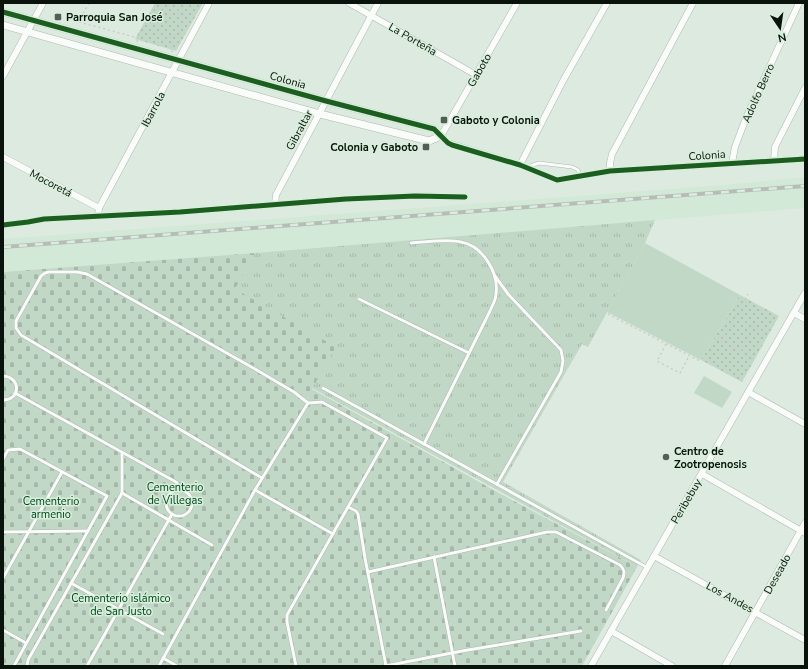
<svg xmlns="http://www.w3.org/2000/svg" width="808" height="669" font-family="'Nunito Sans',sans-serif">
	<style>
		.built { fill: #d3e9d7 }
		.grass { fill: url(#grass-tufts) }
		.cemetery { fill: url(#cemetery-stones) }
		.park { fill: url(#park-dots) }
		.garden { fill: #c2d8c6 }
		.lines { fill: none; stroke-linecap: round; stroke-linejoin: round }
		.service-casing { stroke: #afb8b1; stroke-width: 4 }
		.minor-casing { stroke: #afb8b1; stroke-width: 7 }
		.tertiary-casing { stroke: #afb8b1; stroke-width: 8 }
		.path { stroke: #c9ccc9; stroke-width: 1.5; stroke-dasharray: 2 3; stroke-linecap: butt }
		.service { stroke: #fafcfa; stroke-width: 3 }
		.minor { stroke: #fafcfa; stroke-width: 6 }
		.tertiary { stroke: #fafcfa; stroke-width: 7 }
		.rail-casing { stroke: #b8bcb9; stroke-width: 4 }
		.rail { stroke: #d8efdc; stroke-width: 2.5; stroke-dasharray: 8; stroke-linecap: butt }
		.cycleway-casing { stroke: #d8efdc; stroke-width: 8 }
		.cycleway { stroke: #1b5e20; stroke-width: 5 }
		.poi-dot { fill: #545e56; stroke: #d8efdc; stroke-width: 1.5 }
		.labels { text-anchor: middle; stroke-width: 3; stroke-linejoin: round; paint-order: stroke }
		.poi-label { font-size: 11px; font-weight: bold; fill: #0a120c; stroke: #d8efdc; text-anchor: start }
		.street-label { font-size: 11px; fill: #0a120c; stroke: #d8efdc }
		.park-label { font-size: 11px; fill: #00451c; stroke: #d8efdc }
	</style>
	<defs>
		<pattern id="grass-tufts" width="24" height="20" patternUnits="userSpaceOnUse"><rect width="24" height="20" fill="#c2d8c6"/><path d="M3 7l-1-3M5 7V3M7 7l1-3M15 17l-1-3M17 17v-4M19 17l1-3" fill="none" stroke="#a5b8a9"/></pattern>
		<pattern id="cemetery-stones" width="16" height="16" patternUnits="userSpaceOnUse"><rect width="16" height="16" fill="#c2d8c6"/><path d="M2 7V4a2 2 0 0 1 4 0v3zM10 15v-3a2 2 0 0 1 4 0v3z" fill="#a5b8a9"/></pattern>
		<pattern id="park-dots" width="8" height="8" patternUnits="userSpaceOnUse"><rect width="8" height="8" fill="#c2d8c6"/><path d="M2 2h.1M6 6h.1" fill="none" stroke="#a5b8a9" stroke-width="1.8" stroke-linecap="round"/></pattern>
	</defs>
	<rect width="100%" height="100%" fill="#ddeae0"/>
	<!-- built -->
	<path class="built" d="M805,177V208L255,253L3,272V239L724,185Z"/>
	<!-- grass -->
	<path class="grass" d="M655,220L645,243L588,347L582,344L503,482L641,560L637,567L312,388L234,289L255,253Z"/>
	<!-- cemetery -->
	<path class="cemetery" d="M255,253L235,289L336,347L312,389L501,494L637,567L582,666H3V272Z"/>
	<!-- park -->
	<g class="park">
		<path d="M155,3H203L176,51L135,39Z"/>
		<path d="M740,295L779,316L742,382L701,360Z"/>
	</g>
	<!-- garden -->
	<g class="garden">
		<path d="M645,243L740,295L701,360L607,312Z"/>
		<path d="M704,376L732,392L722,408L694,393Z"/>
	</g>
	<g class="lines">
		<!-- service casing -->
		<g class="service-casing">
			<g id="service">
				<path d="M527,167L539,163L572,167L578,170L581,177"/>
				<path d="M411,243C427,242 445,239 461,242C483,246 499,273 496,294C496,300 492,306 490,311L424,444"/>
				<path d="M495,276L508,294L561,350L563,361L561,372L497,484"/>
				<path d="M359,299L469,353"/>
				<path d="M3,376C21,377 21,400 3,400"/>
				<path d="M323,388L648,568"/>
				<path d="M15,393L176,482L182,490"/>
				<path d="M122,453V493L212,545"/>
				<path d="M3,459L8,450L20,449L107,496L14,666"/>
				<path d="M262,478L21,335L16,328V321L41,276L45,273L49,272H77L87,274L255,369L294,392L308,403L322,402L387,438L287,615V622L296,666"/>
				<circle cx="179" cy="503" r="13"/>
				<path d="M255,490L333,534"/>
				<path d="M348,507L356,511L358,514L365,558L386,666"/>
				<path d="M3,532L88,531"/>
				<path d="M434,557L455,666"/>
				<path d="M368,572L547,532H556L620,565C624,569 625,572 623,578L606,610"/>
				<path d="M3,578L62,472"/>
				<path d="M71,583L163,634"/>
				<path d="M3,630L26,643"/>
				<path d="M163,658L177,666"/>
				<path d="M27,666L28,660L122,493"/>
				<path d="M87,666L172,514"/>
				<path d="M159,666L255,490L308,403"/>
				<path d="M385,666L462,651L581,631"/>
			</g>
		</g>
		<!-- minor casing -->
		<g class="minor-casing">
			<g id="minor">
				<path d="M349,3L476,75"/>
				<path d="M517,3L441,136L448,143L520,165L557,180L610,171L805,159"/>
				<path d="M3,76L43,3"/>
				<path d="M3,157L99,208"/>
				<path d="M774,160L775,147L778,141L805,88"/>
				<path d="M732,163L735,147L746,118L799,3"/>
				<path d="M520,165L563,81L607,3"/>
				<path d="M610,171V163L612,154L693,3"/>
				<path d="M275,204L276,195L378,3"/>
				<path d="M98,216L99,208L209,3"/>
				<path d="M3,225L28,222L44,219L180,212L346,199L415,196L465,197"/>
				<path d="M794,313L805,319"/>
				<path d="M748,392L805,424"/>
				<path d="M702,474L805,533"/>
				<path d="M654,556L805,640"/>
				<path d="M611,631L672,666"/>
				<path d="M591,666L805,293"/>
				<path d="M725,666L805,523"/>
			</g>
		</g>
		<!-- tertiary casing -->
		<g class="tertiary-casing">
			<path id="tertiary" d="M3,12L326,101L434,129L441,136L429,141L320,114L3,25"/>
		</g>
		<!-- path -->
		<g class="path">
			<path d="M165,3L166,7"/>
			<path d="M173,3H175"/>
			<path d="M182,3L196,11"/>
			<circle cx="168" cy="22" r="15"/>
			<path d="M78,22L89,3"/>
			<path d="M79,22L138,38"/>
			<path d="M170,36L173,48L172,52"/>
			<path d="M137,42L138,38L157,3"/>
			<path d="M172,43L180,45"/>
			<path d="M608,314L700,361"/>
			<path d="M735,317L770,334"/>
			<path d="M722,340L755,360"/>
			<path d="M720,343L748,294"/>
			<path d="M666,344L657,361L680,373L689,356"/>
			<path d="M741,351L753,326"/>
		</g>
		<!-- service -->
		<use href="#service" class="service"/>
		<!-- minor -->
		<use href="#minor" class="minor"/>
		<!-- tertiary -->
		<use href="#tertiary" class="tertiary"/>
		<!-- rail casing -->
		<g class="rail-casing">
			<path id="rail" d="M3,247L805,186"/>
		</g>
		<!-- rail -->
		<use href="#rail" class="rail"/>
		<!-- cycleway casing -->
		<g class="cycleway-casing">
			<g id="cycleway">
				<path d="M3,12L326,101L434,129L448,143L452,145L520,165L557,180L610,171L805,159"/>
				<path d="M3,225L28,222L44,219L180,212L346,199L415,196L465,197"/>
			</g>
		</g>
		<!-- cycleway -->
		<use href="#cycleway" class="cycleway"/>
	</g>
	<!-- markers -->
	<g class="poi-dot">
		<rect x="54" y="13" width="8" height="8" rx="2"/>
		<rect x="440" y="116" width="8" height="8" rx="2"/>
		<rect x="422" y="143" width="8" height="8" rx="2"/>
		<circle cx="666" cy="457" r="4"/>
	</g>
	<g class="labels">
		<!-- poi labels -->
		<g class="poi-label">
			<text x="66" y="21">Parroquia San José</text>
			<text x="452" y="124">Gaboto y Colonia</text>
			<text x="418" y="151" text-anchor="end">Colonia y Gaboto</text>
			<text x="674" y="455">Centro de<tspan x="674" dy="13">Zootropenosis</tspan></text>
		</g>
		<!-- street labels -->
		<g class="street-label">
			<text transform="translate(413 39) rotate(30)" y="4">La Porteña</text>
			<text transform="translate(479 70) rotate(-60)" y="4">Gaboto</text>
			<text transform="translate(288 80) rotate(16)" y="4">Colonia</text>
			<text transform="translate(758 93) rotate(-66)" y="4">Adolfo Berro</text>
			<text transform="translate(153 109) rotate(-62)" y="4">Ibarrola</text>
			<text transform="translate(299 130) rotate(-62)" y="4">Gibraltar</text>
			<text transform="translate(707 155) rotate(-4)" y="4">Colonia</text>
			<text transform="translate(51 183) rotate(28)" y="4">Mocoretá</text>
			<text transform="translate(686 501) rotate(-60)" y="4">Peribebuy</text>
			<text transform="translate(777 574) rotate(-61)" y="4">Deseado</text>
			<text transform="translate(730 597) rotate(29)" y="4">Los Andes</text>
		</g>
		<!-- park labels -->
		<g class="park-label">
			<text x="175" y="491">Cementerio<tspan x="175" dy="13">de Villegas</tspan></text>
			<text x="51" y="505">Cementerio<tspan x="51" dy="13">armenio</tspan></text>
			<text x="121" y="602">Cementerio islámico<tspan x="121" dy="13">de San Justo</tspan></text>
		</g>
	</g>
	<!-- border -->
	<rect width="808" height="669" fill="none" stroke="#0a120c" stroke-width="8"/>
	<!-- north arrow -->
	<g transform="translate(780 28) rotate(167)" stroke="#d8efdc" stroke-width="3" paint-order="stroke">
	<path d="M0-3L7 15L0 10L-7 15Z" fill="#0a120c"/>
	<text y="-6" font-size="11" font-weight="bold" text-anchor="middle" fill="#0a120c">N</text>
	</g>
</svg>
